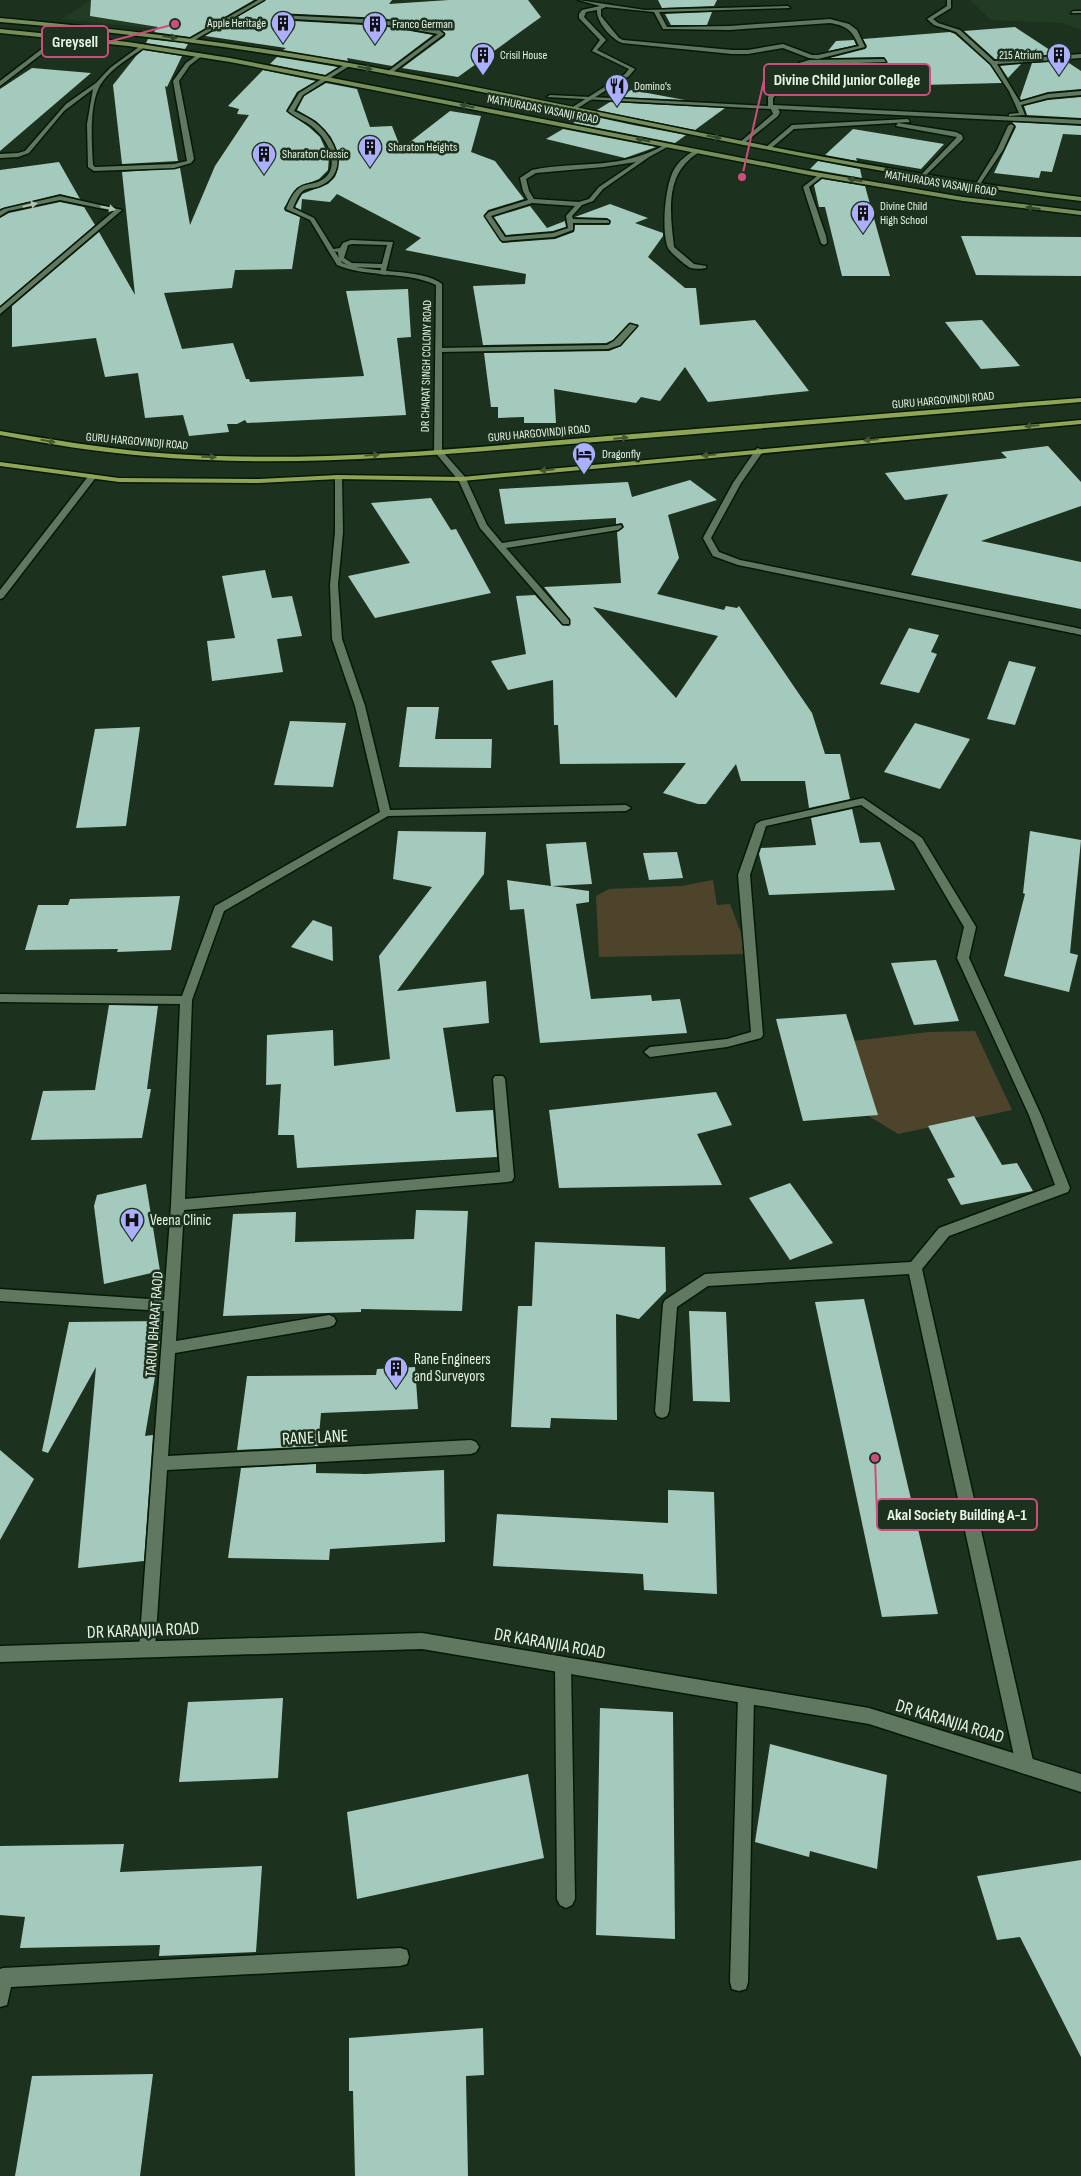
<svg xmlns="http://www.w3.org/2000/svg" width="1081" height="2176" font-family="'Sofia Sans Condensed',sans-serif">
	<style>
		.built { fill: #223c23 }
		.green { fill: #4d442b }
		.building { fill: #a4cabd; fill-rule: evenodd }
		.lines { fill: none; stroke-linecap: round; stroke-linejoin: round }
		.service-casing { stroke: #061907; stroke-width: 3 }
		.minor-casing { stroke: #061907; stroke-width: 3 }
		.tertiary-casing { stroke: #061907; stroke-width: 3 }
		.secondary-casing { stroke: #061907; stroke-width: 3 }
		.primary-casing { stroke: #061907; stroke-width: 3 }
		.service { fill: #607760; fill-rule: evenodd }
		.minor { fill: #607760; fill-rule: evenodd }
		.tertiary { fill: #607760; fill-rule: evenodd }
		.secondary { fill: #788e5a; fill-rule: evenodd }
		.primary { fill: #8fa553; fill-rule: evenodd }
		.oneway { fill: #34492d }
		.oneway2 { fill: #b1c2b1 }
		.oneway3 { fill: #455a31 }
		.labels { text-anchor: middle; stroke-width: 5; stroke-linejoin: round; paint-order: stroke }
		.far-poi-label { font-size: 12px; fill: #e7f4e7; stroke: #1d321e; text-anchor: start }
		.far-street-label { font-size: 12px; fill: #e7f4e7; stroke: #1d321e }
		.poi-label { font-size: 15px; fill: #e7f4e7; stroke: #1d321e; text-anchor: start }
		.street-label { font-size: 15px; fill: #e7f4e7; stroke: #1d321e }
		.near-street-label { font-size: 18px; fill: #e7f4e7; stroke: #1d321e }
		.leader { fill: none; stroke: #cb4f7e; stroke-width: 2 }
		.callout-dot { fill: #cb4f7e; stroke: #1d321e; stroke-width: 2 }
		.callout { fill: #1d321e; stroke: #cb4f7e; stroke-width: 2 }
		.callout-label { font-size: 16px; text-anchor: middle; font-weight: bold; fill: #e7f4e7 }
	</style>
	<rect width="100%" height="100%" fill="#1d321e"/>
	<!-- built -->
	<g class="built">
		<path d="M91,0H257L241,16L206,34L62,19Z"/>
		<path d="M970,0H1081V30L1063,23L991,20Z"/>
	</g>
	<!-- green -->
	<g class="green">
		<path d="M713,880L717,905L730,904L749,954L599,957L596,896L609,889L681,886Z"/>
		<path d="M975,1031L1012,1110L898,1134L859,1110L853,1041L929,1032Z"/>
	</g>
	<!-- building -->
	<g class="building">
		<path d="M91,0H254L190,37L154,32L158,27L90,16Z"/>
		<path d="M266,0H392L389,4L449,0H528L541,17L458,77L402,68L445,36V33L440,29L382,18L278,13L274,18L276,20L382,26L433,35L392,66L347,58L348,61L283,50L286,48L205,36Z"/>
		<path d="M658,0H717L714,6L662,8Z"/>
		<path d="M712,12L707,25H671L665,14Z"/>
		<path d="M1015,27L1056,54L1034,56L1037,48L1029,56L995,59L964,31Z"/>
		<path d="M950,32L955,34L990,65L1002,83L800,88L816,66L887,63L884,57L830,58L865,49L867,46L863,39Z"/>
		<path d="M148,39L183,43L188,44L185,49L146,43Z"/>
		<path d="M854,40L856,45L828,51L836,41Z"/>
		<path d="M143,50L182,56L167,87L165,86L178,161L122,164L113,85L136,56Z"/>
		<path d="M277,57L320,64L338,67L325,75L270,64Z"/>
		<path d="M1066,61L1081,71V89L1048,92L1021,100L1020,98L1032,63Z"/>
		<path d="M1021,64L1008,78L1000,66Z"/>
		<path d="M32,68L91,73L0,151V89Z"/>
		<path d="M263,70L316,81L297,92L286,111L309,127L320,137L329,157L328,170L319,179L297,188L284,208L285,211L300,217L292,269L235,270L232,288L164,293L182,349L233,343L246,379H249L250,382L364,376L346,291L408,289L411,337L397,338L406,415L247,423L245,420L237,424H227L229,432L189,436L183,415L145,418L138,373L105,377L96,338L12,347V306L99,232L135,295L122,172L180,168L190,225L215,166L249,115L237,114L239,109L228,106Z"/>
		<path d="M326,83L357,89L370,127L392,126L401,149L450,111L481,116L471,152L495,161L524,199L488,210L484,215L502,243L555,239L574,232L575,225H609L611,221L607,218L575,217L610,204L648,218L635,223L663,233V236L648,257L685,288H696L700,325L755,320L809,391L708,402L685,367L660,401L641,397L636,403L554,389L556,423H524V417L498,418V407H491L484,353L609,351L621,346L639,325L629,323L613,340L606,343L483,345L473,286L525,284L526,274L405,250L421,238L337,194L330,202L302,199L301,210L295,207L302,194L328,184L335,177L338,168V152L330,136L316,121L297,110L304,96Z"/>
		<path d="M631,90L685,100L620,97Z"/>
		<path d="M1081,97V118L1027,115L1024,106L1048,100Z"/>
		<path d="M610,102L725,108L695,130L597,110Z"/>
		<path d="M587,115L633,125L686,135L675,143L573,123Z"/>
		<path d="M1012,122L1081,126V135L1063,134L1052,172L1041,171L1039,178L994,173L1016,127Z"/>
		<path d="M563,129L656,147L625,158L546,139Z"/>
		<path d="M853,129L944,144L921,169L856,158L857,161L825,155Z"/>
		<path d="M818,161L860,169L862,178L810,169Z"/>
		<path d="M59,162L80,199L60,194L0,209V170Z"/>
		<path d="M822,179L865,186L890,276H842L825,207H819L814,185Z"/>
		<path d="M60,202L84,207L95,225L0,306V218L9,213Z"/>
		<path d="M530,206L547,228L565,221L566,227L553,231L506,235L494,217Z"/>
		<path d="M961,236L1081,237V276L976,275Z"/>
		<path d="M982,320L1020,366L981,369L945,322Z"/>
		<path d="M1048,446L1081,482V506L981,541L1081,562V609L911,575L948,494L905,500L885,473L1007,458L1001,452Z"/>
		<path d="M690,480L717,500L668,515L679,558L657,594L724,610L726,606L737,608L739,606L812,713L825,754H840L850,799L809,808L805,781H741L736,764L706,804H698L663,793L686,763L560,764L558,725H554L553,680L508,690L491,661L526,654L516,596L535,595L562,625L569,626L570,619L544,587L621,583L617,532L624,527L622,523L616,524V518L505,524L499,489L628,482L632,497ZM593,607L718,636L676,698Z"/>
		<path d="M431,498L451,530L456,529L491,593L375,618L348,576L410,563L371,503Z"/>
		<path d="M265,570L272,598L292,596L302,636L277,639L283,672L212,681L207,641L235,638L222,576Z"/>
		<path d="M909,628L939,635L931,652L937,654L919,693L880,684Z"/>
		<path d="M1009,661L1036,667L1015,725L987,719Z"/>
		<path d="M407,707H439L435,739H492L491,768L399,767Z"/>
		<path d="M290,721L346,723L333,787L274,785Z"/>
		<path d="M915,723L970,739L940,789L884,772Z"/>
		<path d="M140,727L126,826L76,828L95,729Z"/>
		<path d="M852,809L860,843L880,842L895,890L769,895L759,854L761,848L816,845L811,818Z"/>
		<path d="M398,831L486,832L484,874L397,991L486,981L489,1023L443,1028L456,1112L493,1110L497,1157L297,1168L294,1135H278L281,1084L266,1085L267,1035L333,1030L334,1066L390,1059L379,956L432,887L393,879Z"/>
		<path d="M1030,831L1081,840L1070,953L1078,955L1069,992L1004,976L1025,894L1023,893Z"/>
		<path d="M586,842L592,884L552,886L589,891V902L576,904L591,999L651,995L652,1001L680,999L687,1033L540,1043L524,909L510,910L507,880L551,886L546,844Z"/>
		<path d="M677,852L683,878L649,880L643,853Z"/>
		<path d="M180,896L171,950L117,952L118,949L25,950L38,905H68L70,899Z"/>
		<path d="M313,920L332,927L333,961L291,947Z"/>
		<path d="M936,960L959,1021L914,1025L891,963Z"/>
		<path d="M109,1005L158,1006L147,1089H151L142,1138L31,1140L43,1091L95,1090Z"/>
		<path d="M846,1014L878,1115L803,1121L776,1019Z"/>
		<path d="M716,1092L732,1125L697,1134L722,1185L559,1188L549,1110Z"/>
		<path d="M974,1116L1002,1165L1017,1163L1033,1191L961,1205L947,1179L955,1177L928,1126Z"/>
		<path d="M790,1183L833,1243L790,1260L749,1198Z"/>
		<path d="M146,1184L160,1271L104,1284L94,1206L97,1195Z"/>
		<path d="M416,1210L468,1211L462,1311L361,1309V1312L223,1316L233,1214L296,1212L295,1242L414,1239Z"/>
		<path d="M535,1242L665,1247L666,1291L639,1319L616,1314L617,1420L551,1418L550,1428L511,1427L518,1306H532Z"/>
		<path d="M864,1299L938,1614L882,1617L815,1302Z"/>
		<path d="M689,1311L726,1312L730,1402L693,1401Z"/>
		<path d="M161,1321L159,1353L145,1436L153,1435L144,1561L78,1568L96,1367L48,1453L42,1451L69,1322Z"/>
		<path d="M415,1367L418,1409L321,1413L318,1446L237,1450L247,1376L376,1375L377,1369Z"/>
		<path d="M0,1450L34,1479L0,1540Z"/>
		<path d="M316,1464V1473L366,1474L444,1470L445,1542L330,1549L329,1560L228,1558L241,1468Z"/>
		<path d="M668,1490L714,1492L717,1594L644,1590L643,1574L493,1566L497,1514L668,1523Z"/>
		<path d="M283,1698L278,1778L179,1782L188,1702Z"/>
		<path d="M600,1708L673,1712L675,1939L596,1935Z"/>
		<path d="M770,1744L887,1775L877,1869L810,1851L809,1857L755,1842Z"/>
		<path d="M528,1774L544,1858L357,1899L347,1812Z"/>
		<path d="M124,1844L120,1872L262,1866L256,1952L159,1956L160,1945L20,1948L25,1917L0,1915V1846Z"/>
		<path d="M1081,1860V2057L1020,1937L997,1940L977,1876Z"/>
		<path d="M483,2028L484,2075L466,2076L468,2176H355L353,2091H349V2038Z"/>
		<path d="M153,2074L140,2176H15L32,2076Z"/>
	</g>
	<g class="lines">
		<!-- service casing -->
		<g class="service-casing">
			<g id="service">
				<path d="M258,0H264L193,41L188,40Z"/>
				<path d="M947,0H951V8L933,19L938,23L960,30L994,61L1081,54V58L997,64L1020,102L1048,94L1081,91V95L1048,98L1021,105L1025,115L1009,116V114L1019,113L1009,91L991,64L956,32L934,25L927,19L947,6Z"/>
				<path d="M1073,11H1081V13H1071Z"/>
				<path d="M60,35L65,36L0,86V81Z"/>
				<path d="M143,44L145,47C131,57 113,67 103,81C88,100 92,142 93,165L95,167L174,164L187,161L173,81L186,63L200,53L202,56L190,65L179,81L194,159L191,163L174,168L94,171L88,167L87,124L93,89L64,111L29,153L18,157L0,158V154L18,153L25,151L66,104L96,83L110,68Z"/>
				<path d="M884,59L886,62L803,65L773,98V105L1081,120V124L778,109L780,112L778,116L742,145L740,142L773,114L771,109L547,97L550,95L768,106V97L799,63L809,60Z"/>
				<path d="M908,119L910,122L794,129L770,149L765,148L792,125Z"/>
				<path d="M898,123L956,132L962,135L963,139L922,179L920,176L957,137L896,126Z"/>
				<path d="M1011,124L1014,126L1003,150L978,187H974L997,150L1008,126Z"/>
				<path d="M695,150L700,151C696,155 691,157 688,161C665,182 671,220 674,247L694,264L706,266V268C702,269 695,269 691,268C687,267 669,251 668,248C661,231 665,183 675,168C680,160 687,155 695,150Z"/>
				<path d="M821,173L823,176L809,187L826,236L827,243L824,245L821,243L803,187Z"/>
				<path d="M60,196L122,210L0,314V308L114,211L60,200L8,211L0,216V211L4,209Z"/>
				<path d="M757,448L764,450L741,483L711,538L719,552L740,560L1072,627L1077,630L1072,633L738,565L713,556L703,538L733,483Z"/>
				<path d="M90,474L97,476L3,598L0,599V590Z"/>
				<path d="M863,798L922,838L976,927L969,958L1041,1115L1070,1188L1068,1192L949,1236L922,1269L1034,1765L1031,1771L1025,1774L1019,1771L1016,1765L909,1274L708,1286L677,1307L669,1411L667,1416L662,1418L657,1416L655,1411L663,1304L665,1300L705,1274L911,1262L939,1228L1055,1185L1029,1115L957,958L964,927L914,842L861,805L766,826L750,875L763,1035L761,1038L727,1047L650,1057L644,1052L650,1047L727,1039L751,1032L738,875L756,824L761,821Z"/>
				<path d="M563,1657L569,1659L571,1665L575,1899L572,1905L566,1908L560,1905L557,1899L555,1665L557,1659Z"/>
			</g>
		</g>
		<!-- minor casing -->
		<g class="minor-casing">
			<g id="minor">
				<path d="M578,0L645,10L788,6L790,8L659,12L667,27H674L730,26L830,19L849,24L857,30L865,47L818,59L809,58L783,48L748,54H732L622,43C611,39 596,21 597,10L586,12L584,17L606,40L597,50L635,69L629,76L573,111L571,108L625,74L629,69L592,51L600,40L579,18V14L582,10L600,6ZM606,7L654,12L663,29L730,30L830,23C847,26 852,30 859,46L818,55H812L783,44L748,50H732L623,40L619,38L601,16V9Z"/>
				<path d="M278,15L382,20L439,30L444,34L389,75L387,72L438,34L382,24L276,18Z"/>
				<path d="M666,144L671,145L649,157L603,189L593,201L582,205L572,216L573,219L607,220L609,221V223H573V230L554,237L503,241L501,240L485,216L489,212L528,200L523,191L520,178L532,170C581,160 620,171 666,144ZM636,162L599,187L589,199L579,202L534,199L529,191L526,179L536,173L603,167ZM532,203L575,206L566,216L568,228L553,233L505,237L491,216Z"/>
				<path d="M351,240L393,242L385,275L380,274L381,268L351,267L339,260L338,252L327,250L340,248L343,243ZM352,244L387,245L382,264L352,263L344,258L348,245Z"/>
				<path d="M630,324L637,326L620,345L608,349L439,352L435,350L439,348L607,345L614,341Z"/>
				<path d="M335,475L342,477L343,532L338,585L342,639L365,706L390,810L626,805L631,808L626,811L388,816L224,911L192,1000L185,1199L500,1172L493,1079L495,1076H503L505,1079L514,1177L512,1181L507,1182L184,1210L176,1341L329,1315L334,1317L336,1321L334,1325L329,1327L175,1353L168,1456L471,1440L476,1442L479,1447L476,1452L471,1454L167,1470L155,1649L153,1655L147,1657L141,1655L139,1649L164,1311L0,1301V1289L164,1300L171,1205L180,1004L0,1002V994L182,996L215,906L380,812L355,706L332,639L330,585L335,532Z"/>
				<path d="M459,477L466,479L487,525L502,543L621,525L622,527L618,530L506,548L569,620V624H563L480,528L458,479Z"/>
				<path d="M1072,627L1081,629V635L1069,632L1067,630Z"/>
				<path d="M746,1689L752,1691L754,1697L748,1982L746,1989L739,1991L732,1989L730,1982L738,1697L740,1691Z"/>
				<path d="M400,1948L407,1950L409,1957L407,1964L400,1966L11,1987L7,2005L0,2007V1969L3,1968Z"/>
			</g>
		</g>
		<!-- tertiary casing -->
		<g class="tertiary-casing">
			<g id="tertiary">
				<path d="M346,64L351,65L303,95L294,111C302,115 311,119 318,125C333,138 348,166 327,182C309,195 305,178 293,208L314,218L342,263C369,274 422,268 442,284V451L465,477V481H459L434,451L436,285C407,271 368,278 337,265L310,220L286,209C289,202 292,194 298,189C304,183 312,185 320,181C341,171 330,143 317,131C309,122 297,119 288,111L299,93Z"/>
				<path d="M422,1633L869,1708L1081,1774V1792L869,1724L422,1649L0,1662V1646Z"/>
			</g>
		</g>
		<!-- secondary casing -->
		<g class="secondary-casing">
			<g id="secondary">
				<path d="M0,18C122,29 245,44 366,66C604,110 840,168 1081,197V201C840,172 604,113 366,70C245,48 122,32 0,22Z"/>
				<path d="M0,29L128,42L230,58L809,171L963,197L1081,211V215L963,201L809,175L230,62L128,46L0,33Z"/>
			</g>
		</g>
		<!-- primary casing -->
		<g class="primary-casing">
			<g id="primary">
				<path d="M1081,398V402C923,415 766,428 608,441C455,453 299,470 146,456C97,452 48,444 0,435V431C48,439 97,447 146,452C299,465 455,449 608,436C766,424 923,410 1081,398Z"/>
				<path d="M1081,420V424L462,481L338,479L259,483L119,482L0,466V462L119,478L259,479L338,475L462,477Z"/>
			</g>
		</g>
		<!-- service -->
		<use href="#service" class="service"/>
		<!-- minor -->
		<use href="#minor" class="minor"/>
		<!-- tertiary -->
		<use href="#tertiary" class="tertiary"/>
		<!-- secondary -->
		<use href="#secondary" class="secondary"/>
		<!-- primary -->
		<use href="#primary" class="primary"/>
	</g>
	<!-- one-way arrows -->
	<defs><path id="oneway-solid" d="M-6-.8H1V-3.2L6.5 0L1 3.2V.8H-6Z" transform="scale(1.25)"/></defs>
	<g class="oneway">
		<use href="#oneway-solid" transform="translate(170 37) rotate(8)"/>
		<use href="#oneway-solid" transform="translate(365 68) rotate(11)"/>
		<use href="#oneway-solid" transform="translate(467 106) rotate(-169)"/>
		<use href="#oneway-solid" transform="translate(714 137) rotate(11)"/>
		<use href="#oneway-solid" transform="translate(643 140) rotate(-169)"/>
		<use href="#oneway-solid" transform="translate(855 180) rotate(-170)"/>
		<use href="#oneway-solid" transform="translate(1033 208) rotate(-173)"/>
	</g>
	<g class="oneway2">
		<use href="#oneway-solid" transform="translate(30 205) rotate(-13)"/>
		<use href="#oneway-solid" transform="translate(108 208) rotate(12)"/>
	</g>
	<g class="oneway3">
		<use href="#oneway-solid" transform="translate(1032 426) rotate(175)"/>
		<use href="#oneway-solid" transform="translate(621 438) rotate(-5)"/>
		<use href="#oneway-solid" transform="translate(871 440) rotate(175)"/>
		<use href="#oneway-solid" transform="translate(48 441) rotate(10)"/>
		<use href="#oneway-solid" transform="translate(372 455) rotate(-3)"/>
		<use href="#oneway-solid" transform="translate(709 455) rotate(174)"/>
		<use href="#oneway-solid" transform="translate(209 457) rotate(1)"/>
		<use href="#oneway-solid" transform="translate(547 470) rotate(174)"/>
	</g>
	<!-- icons -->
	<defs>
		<g id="building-pin" transform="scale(1.25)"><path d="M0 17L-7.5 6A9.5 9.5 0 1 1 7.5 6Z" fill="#acaffb" stroke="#1d321e"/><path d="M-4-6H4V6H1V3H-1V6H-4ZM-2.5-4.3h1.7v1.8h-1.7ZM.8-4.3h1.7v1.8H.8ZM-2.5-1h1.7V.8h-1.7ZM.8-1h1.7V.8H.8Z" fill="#111"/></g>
		<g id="restaurant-pin" transform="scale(1.25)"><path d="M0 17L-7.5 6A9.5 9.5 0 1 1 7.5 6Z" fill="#acaffb" stroke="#1d321e"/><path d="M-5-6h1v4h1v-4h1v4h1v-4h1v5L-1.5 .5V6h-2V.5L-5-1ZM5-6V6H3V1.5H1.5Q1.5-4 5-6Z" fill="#111"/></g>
		<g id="hotel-pin" transform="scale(1.25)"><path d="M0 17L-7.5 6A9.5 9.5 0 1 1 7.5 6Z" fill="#acaffb" stroke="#1d321e"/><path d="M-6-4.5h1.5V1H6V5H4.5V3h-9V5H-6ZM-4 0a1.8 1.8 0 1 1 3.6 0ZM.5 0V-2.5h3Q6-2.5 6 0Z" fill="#111"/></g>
		<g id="hospital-pin" transform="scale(1.25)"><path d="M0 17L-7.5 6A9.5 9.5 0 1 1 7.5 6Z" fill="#acaffb" stroke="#1d321e"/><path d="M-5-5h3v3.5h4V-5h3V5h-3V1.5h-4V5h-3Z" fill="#111"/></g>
	</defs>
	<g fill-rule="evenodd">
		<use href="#building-pin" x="283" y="23"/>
		<use href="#building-pin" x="375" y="24"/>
		<use href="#building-pin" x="483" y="55"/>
		<use href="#building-pin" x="1059" y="55"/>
		<use href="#restaurant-pin" x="617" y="86"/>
		<use href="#building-pin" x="370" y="147"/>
		<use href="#building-pin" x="264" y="154"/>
		<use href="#building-pin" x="863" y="213"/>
		<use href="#hotel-pin" x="584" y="454"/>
		<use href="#hospital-pin" x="132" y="1220"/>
		<use href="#building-pin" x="396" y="1368"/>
	</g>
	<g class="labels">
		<!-- far-poi labels -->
		<g class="far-poi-label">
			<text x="266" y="27" text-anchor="end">Apple Heritage</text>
			<text x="392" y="28">Franco German</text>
			<text x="500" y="59">Crisil House</text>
			<text x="1042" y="59" text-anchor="end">215 Atrium</text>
			<text x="634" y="90">Domino's</text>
			<text x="388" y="151">Sharaton Heights</text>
			<text x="282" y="158">Sharaton Classic</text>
			<text x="880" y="210">Divine Child<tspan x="880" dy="14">High School</tspan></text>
			<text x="602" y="458">Dragonfly</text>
		</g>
		<!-- far-street labels -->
		<g class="far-street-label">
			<text transform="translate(543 109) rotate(11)" y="4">MATHURADAS VASANJI ROAD</text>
			<text transform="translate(941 183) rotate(9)" y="4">MATHURADAS VASANJI ROAD</text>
			<text transform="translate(426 366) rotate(-89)" y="4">DR CHARAT SINGH COLONY ROAD</text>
			<text transform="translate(943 400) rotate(-5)" y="4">GURU HARGOVINDJI ROAD</text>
			<text transform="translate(539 433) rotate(-5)" y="4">GURU HARGOVINDJI ROAD</text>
			<text transform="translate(137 441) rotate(5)" y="4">GURU HARGOVINDJI ROAD</text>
		</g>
		<!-- poi labels -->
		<g class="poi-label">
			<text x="150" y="1225">Veena Clinic</text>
			<text x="414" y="1364">Rane Engineers<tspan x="414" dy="17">and Surveyors</tspan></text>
		</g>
		<!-- street labels -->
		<g class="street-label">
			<text transform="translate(154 1324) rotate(-86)" y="5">TARUN BHARAT RAOD</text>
		</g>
		<!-- near-street labels -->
		<g class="near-street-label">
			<text transform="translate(315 1437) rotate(-3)" y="6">RANE LANE</text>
			<text transform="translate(143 1630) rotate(-2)" y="6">DR KARANJIA ROAD</text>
			<text transform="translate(550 1643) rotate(10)" y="6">DR KARANJIA ROAD</text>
			<text transform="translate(950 1721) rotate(17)" y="6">DR KARANJIA ROAD</text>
		</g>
	</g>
	<!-- callouts -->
	<path class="leader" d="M175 24L108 42M742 177L764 80M875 1458L877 1515"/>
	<g class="callout-dot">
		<circle cx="175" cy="24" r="5"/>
		<circle cx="742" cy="177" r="5"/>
		<circle cx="875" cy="1458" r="5"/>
	</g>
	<g class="callout">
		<rect x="42" y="26" width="66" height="31" rx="5"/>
		<rect x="764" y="64" width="166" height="31" rx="5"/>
		<rect x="877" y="1499" width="160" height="31" rx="5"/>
	</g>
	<g class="callout-label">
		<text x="75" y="47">Greysell</text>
		<text x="847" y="85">Divine Child Junior College</text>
		<text x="957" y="1520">Akal Society Building A-1</text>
	</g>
</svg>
